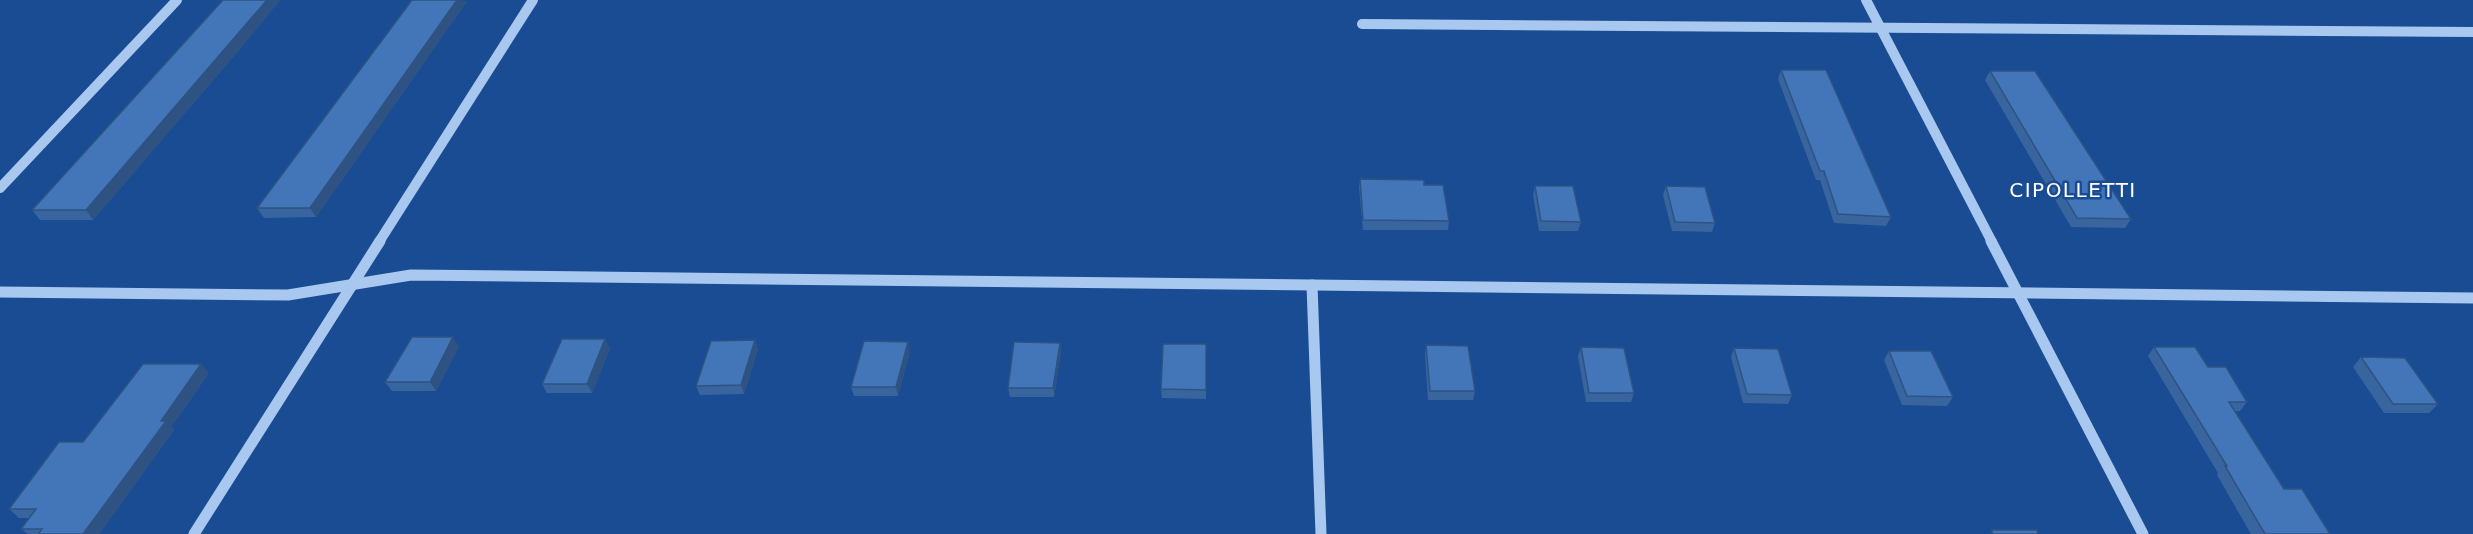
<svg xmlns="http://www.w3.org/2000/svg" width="2473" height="534" font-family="'DejaVu Sans',sans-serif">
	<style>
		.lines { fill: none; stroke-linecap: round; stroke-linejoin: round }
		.minor-far1 { stroke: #a9c8ef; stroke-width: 10 }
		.minor { stroke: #a9c8ef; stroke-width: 11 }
		.wall { fill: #39659f }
		.shaded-wall { fill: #2e5382 }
		.building { fill: #4276b9; stroke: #2e5382; stroke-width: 1.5 }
		.labels { text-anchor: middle; stroke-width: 5; stroke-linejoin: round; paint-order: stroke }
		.neighbourhood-label { font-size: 20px; letter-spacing: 1.5px; fill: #fff; stroke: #194c92 }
	</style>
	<rect width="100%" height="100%" fill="#194c92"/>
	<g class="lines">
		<!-- minor-far1 -->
		<g class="minor-far1">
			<path d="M1866,0L1992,242"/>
			<path d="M1362,24L2473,32"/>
			<path d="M0,188L177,0"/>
			<path d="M379,242L533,0"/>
		</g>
		<!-- minor -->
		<g class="minor">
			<path d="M1991,241L2143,534"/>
			<path d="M1312,285L1321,534"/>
			<path d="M0,292L288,295L411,275L2473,298"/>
			<path d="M194,534L380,241"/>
		</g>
	</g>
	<!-- wall -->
	<g class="wall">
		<path d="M223,0H280L239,50L93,220H40L32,210Z"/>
		<path d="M412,0L467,1L316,217L264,218L257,208Z"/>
		<path d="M1781,70L1891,217L1886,226L1834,223L1820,180H1816L1778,79Z"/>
		<path d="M1990,71L2131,219L2125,228L2071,227L1985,80Z"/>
		<path d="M1360,179L1424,185L1449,221L1448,230H1363L1359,188Z"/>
		<path d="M1535,186L1581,222L1578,231H1539L1533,195Z"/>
		<path d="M1666,186L1715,223L1712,232L1672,231L1663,195Z"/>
		<path d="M1060,343L1061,352L1054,397H1010L1008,388Z"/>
		<path d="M1206,344V399L1162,398L1161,389Z"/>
		<path d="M1426,345L1475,391L1473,400H1428L1425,354Z"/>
		<path d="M459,346L436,391H392L385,382Z"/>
		<path d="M1581,347L1634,393L1631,402H1586L1578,356Z"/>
		<path d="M2154,347L2247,402L2240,411H2235L2284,489L2330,534H2251L2217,475L2218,473L2148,356Z"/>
		<path d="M610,348L592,393H547L542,384Z"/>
		<path d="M1734,348L1792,395L1788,404L1743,403L1731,357Z"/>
		<path d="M758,349L744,394L700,395L696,386Z"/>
		<path d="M910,351L898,396H854L851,387Z"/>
		<path d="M1889,351L1953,397L1947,406L1902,405L1884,360Z"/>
		<path d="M2361,357L2438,404L2429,413H2384L2353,367Z"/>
		<path d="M209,373L171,427L174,430L99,534H28L21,529L30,518H19L9,509Z"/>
	</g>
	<!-- shaded-wall -->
	<g class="shaded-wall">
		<path d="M267,0H280L239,50L93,220L86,210Z"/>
		<path d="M457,0L467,1L316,217L310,208Z"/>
		<path d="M453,337L459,346L436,391L430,382Z"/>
		<path d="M605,339L610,348L592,393L587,384Z"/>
		<path d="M755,340L758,349L744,394L741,385Z"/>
		<path d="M908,342L910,351L898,396L896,387Z"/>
		<path d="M1060,343L1061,352L1054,397L1053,388Z"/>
		<path d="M201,364L209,373L171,427L174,430L99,534H83Z"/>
	</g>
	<!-- building -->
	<g class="building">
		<path d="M223,0H267L86,210H32Z"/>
		<path d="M412,0H457L310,208H257Z"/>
		<path d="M1781,70H1826L1891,217L1838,214L1824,171H1820Z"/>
		<path d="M1990,71H2035L2131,219L2077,218Z"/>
		<path d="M1360,179L1424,180V185H1443L1449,221L1363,220Z"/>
		<path d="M1535,186H1573L1581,222L1541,221Z"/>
		<path d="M1666,186L1705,187L1715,223L1675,222Z"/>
		<path d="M412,337H453L430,382H385Z"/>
		<path d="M562,339H605L587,384H542Z"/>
		<path d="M755,340L741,385L696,386L711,341Z"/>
		<path d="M864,341L908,342L896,387H851Z"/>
		<path d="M1014,342L1060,343L1053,388H1008Z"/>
		<path d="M1163,344H1206V390L1161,389Z"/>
		<path d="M1426,345L1468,346L1475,391H1430Z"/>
		<path d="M1581,347L1624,348L1634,393H1589Z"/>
		<path d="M2154,347H2195L2208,367H2226L2247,402H2229L2284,489H2302L2330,534H2265L2225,466H2227Z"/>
		<path d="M1734,348L1778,349L1792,395L1747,394Z"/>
		<path d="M1889,351H1931L1953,397L1907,396Z"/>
		<path d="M2361,357L2405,358L2438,404H2393Z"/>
		<path d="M143,364H201L161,421H166L83,534H38L42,529H21L36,509H9L59,442H83Z"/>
		<path d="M1991,530H2037L2038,534H1993Z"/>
	</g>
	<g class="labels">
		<!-- neighbourhood labels -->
		<g class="neighbourhood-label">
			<text x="2073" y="197">CIPOLLETTI</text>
		</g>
	</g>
</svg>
